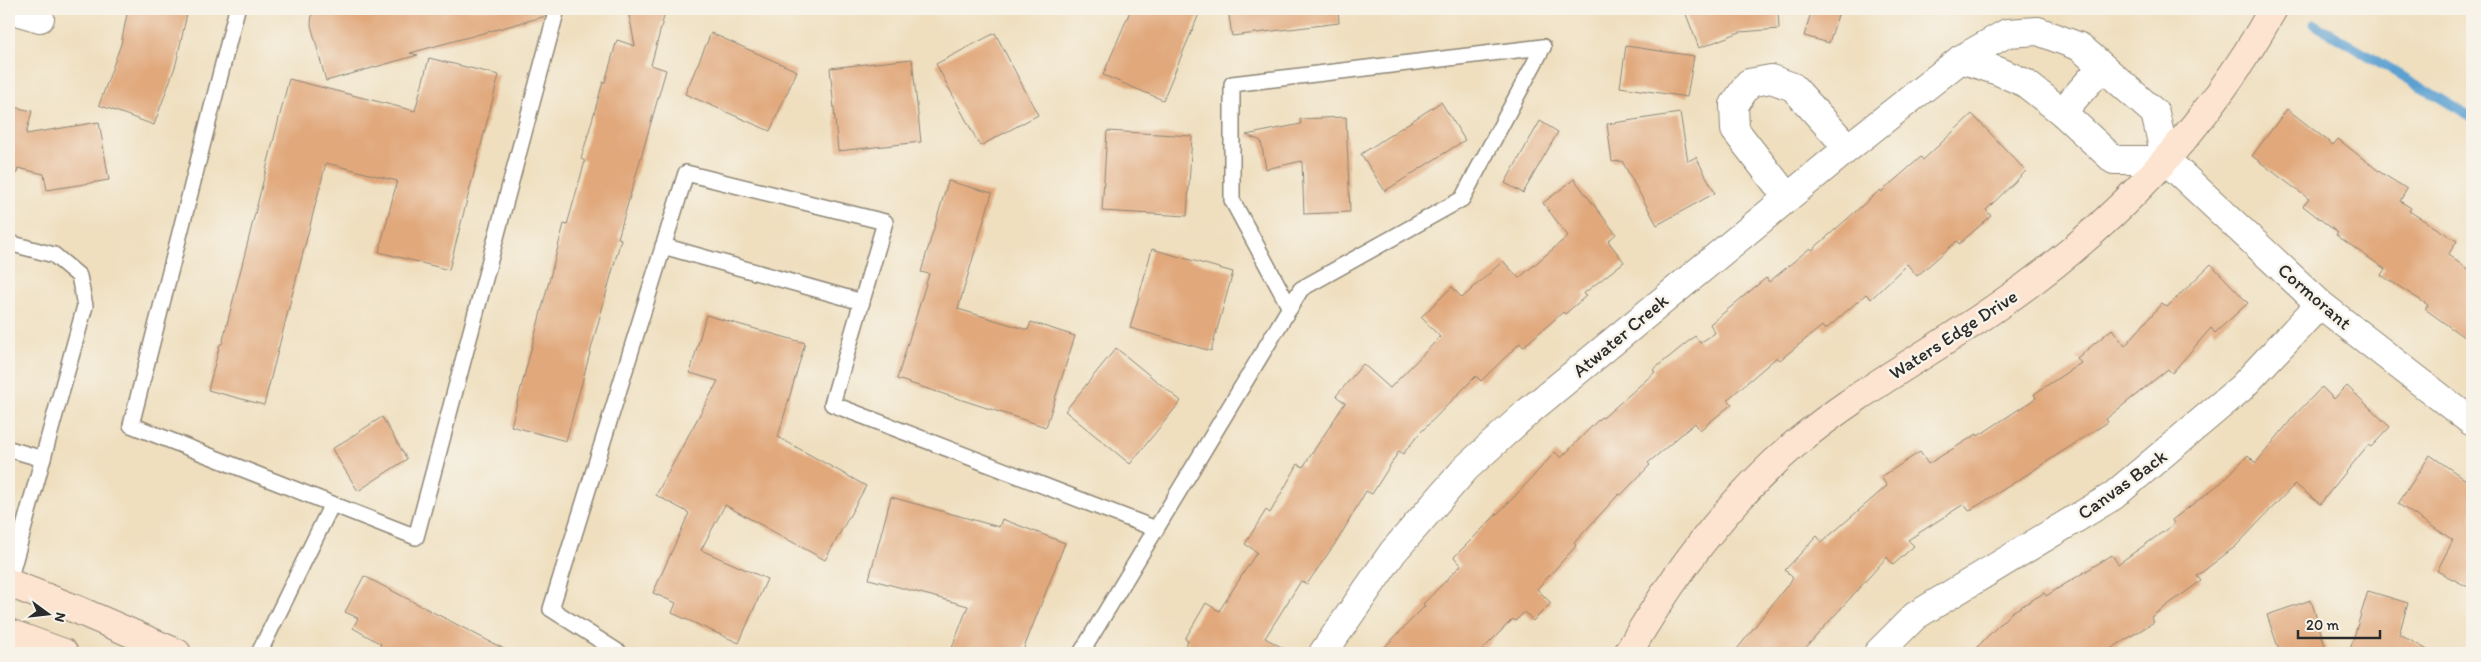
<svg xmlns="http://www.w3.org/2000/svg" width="2481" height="662" font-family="Itim,sans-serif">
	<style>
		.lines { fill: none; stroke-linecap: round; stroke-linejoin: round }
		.stream { stroke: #5ca0d1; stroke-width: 9 }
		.building { fill: #e1a87c }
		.lane-casing { stroke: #8d8575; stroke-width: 18 }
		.street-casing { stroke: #8d8575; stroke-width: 30 }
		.secondary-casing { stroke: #8d8575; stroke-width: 30 }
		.lane { stroke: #fff; stroke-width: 15 }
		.street { stroke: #fff; stroke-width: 28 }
		.secondary { stroke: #fde4d0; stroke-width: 28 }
		.labels { text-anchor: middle; stroke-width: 5; stroke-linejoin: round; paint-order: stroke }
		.street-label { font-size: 19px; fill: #2b2b2b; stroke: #f7f3e8 }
	</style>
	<rect width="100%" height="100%" fill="#f7f3e8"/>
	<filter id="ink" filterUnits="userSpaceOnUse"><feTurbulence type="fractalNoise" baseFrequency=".02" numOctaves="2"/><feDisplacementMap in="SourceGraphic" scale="10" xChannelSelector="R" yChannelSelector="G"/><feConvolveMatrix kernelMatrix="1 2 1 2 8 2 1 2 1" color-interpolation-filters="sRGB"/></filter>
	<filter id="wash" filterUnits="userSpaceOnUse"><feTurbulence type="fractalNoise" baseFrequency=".0096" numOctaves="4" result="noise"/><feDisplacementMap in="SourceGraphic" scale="20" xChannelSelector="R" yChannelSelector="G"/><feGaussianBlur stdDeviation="1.12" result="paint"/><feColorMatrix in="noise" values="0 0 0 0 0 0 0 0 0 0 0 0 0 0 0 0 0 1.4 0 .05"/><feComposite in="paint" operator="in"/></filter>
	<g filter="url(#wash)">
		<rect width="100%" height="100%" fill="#efdfbf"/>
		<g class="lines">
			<!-- stream -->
			<path class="stream" d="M2314,24L2472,117"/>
		</g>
		<g id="blocks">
			<!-- building -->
			<g class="building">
				<path d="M128,9H188L176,64L154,125L99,105L121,44Z"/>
				<path d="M323,9H545L546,16L410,53L418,55L326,81L311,25L312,12Z"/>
				<path d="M628,9H666L651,65L666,70L618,238L621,239L566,441L511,426L564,224L567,225L585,161L581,159L603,82H605L617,40L635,46Z"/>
				<path d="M1131,9H1201L1163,100L1103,75Z"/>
				<path d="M1228,9H1338L1339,23L1232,36Z"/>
				<path d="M1684,9H1778L1779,29L1740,32L1699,48Z"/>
				<path d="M1812,9H1840L1829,43L1804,36Z"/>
				<path d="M711,33L797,71L770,131L685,94Z"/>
				<path d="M995,33L1038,115L980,146L936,64Z"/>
				<path d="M1626,46L1694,56L1687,97L1620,87Z"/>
				<path d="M429,58L499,75L449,270L379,252L397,181L326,163L264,405L208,390L220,344H222L289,79L415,111Z"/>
				<path d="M912,59L921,142L838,151L830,68Z"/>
				<path d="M1441,102L1465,140L1385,191L1361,154Z"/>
				<path d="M9,106L32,111L26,134L99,122L109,180L47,190L44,174L18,168L17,173L9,172Z"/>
				<path d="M2287,109L2333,145L2338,139L2380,172L2407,189L2400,201L2411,208L2409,211L2457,241L2448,255L2472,272V343L2425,309L2428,305L2381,275L2385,269L2336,235L2338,233L2303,206L2309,199L2252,156Z"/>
				<path d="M1680,113L1688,161L1696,157L1715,193L1657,225L1622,161L1612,162L1607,124Z"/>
				<path d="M1972,114L2026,171L1986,210L1991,216L1959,244L1957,241L1917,276L1907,264L1871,299L1866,294L1825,330L1822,326L1780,360L1777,357L1728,399L1732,404L1700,430L1695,423L1648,463L1650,465L1621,495L1619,494L1574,543L1576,546L1537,589L1551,603L1533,621L1525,612L1515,621L1513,619L1479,653H1379L1425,606L1423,604L1461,565L1454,557L1519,492L1555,452L1561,458L1601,417L1603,418L1655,372L1653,370L1695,336L1700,343L1715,333L1710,324L1766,278L1769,282L1810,248L1812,250L1880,190L1881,192L1921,157L1923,160Z"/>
				<path d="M1346,117L1350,212L1304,214L1302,161L1266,169L1261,141L1246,135L1301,124L1300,119Z"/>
				<path d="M1540,121L1558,132L1523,193L1505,183Z"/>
				<path d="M1107,131L1192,136L1187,216L1102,211Z"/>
				<path d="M1574,179L1616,234L1608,241L1624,262L1583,294L1586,296L1565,314L1563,312L1523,347L1520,343L1481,381L1476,376L1419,434L1403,454L1399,451L1372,494L1366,491L1339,538L1307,584L1301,581L1265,638L1292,653H1181L1188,641L1185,639L1206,603L1219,611L1257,552L1245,544L1266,510L1270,513L1298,464L1303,467L1345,403L1336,396L1363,364L1390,388L1440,337L1421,317L1452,287L1462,298L1503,261L1519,278L1568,236L1543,203Z"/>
				<path d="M948,181L992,193L958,309L1028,330L1031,322L1075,336L1046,427L897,379L929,274L921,272Z"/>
				<path d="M1152,249L1233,272L1211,351L1130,328Z"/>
				<path d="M2211,264L2248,303L2215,333L2211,328L2172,373L2168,369L2106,419L2108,422L2020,479L1969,511L1964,504L1908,540L1914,546L1893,565L1887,557L1801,653H1734L1793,578L1785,570L1817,536L1822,542L1887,486L1881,477L1920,452L1928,464L1977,434L1978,436L2036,398L2034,394L2081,363L2077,358L2112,329L2125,346L2162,303L2167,307Z"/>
				<path d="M706,315L805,343L778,437L866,486L825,560L725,505L701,550L767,579L739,643L672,613L676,603L653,593L689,513L656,495L718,381L690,373Z"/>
				<path d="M1116,348L1181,401L1130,464L1065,411Z"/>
				<path d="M2347,386L2390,427L2371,447L2368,445L2320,504L2295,484L2236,546L2197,576L2201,581L2151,617L2154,622L2104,653H1971L2012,612L2044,593L2046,596L2112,555L2118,564L2174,524L2172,520L2222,482L2248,455L2256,463L2294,416L2322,387L2334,399Z"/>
				<path d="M382,417L407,459L358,491L332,449Z"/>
				<path d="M2430,455L2472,484V589L2437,571L2453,540L2398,504Z"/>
				<path d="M891,497L999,527L1002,519L1065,543L1022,653H950L968,606L869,579Z"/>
				<path d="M364,576L450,621L512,653H376L381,644L353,628L358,618L345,612Z"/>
				<path d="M2368,591L2408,603L2399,634L2433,653H2349Z"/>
				<path d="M2311,600L2326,649L2314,653H2280L2267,615Z"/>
			</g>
		</g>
	</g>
	<g filter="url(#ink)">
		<use href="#blocks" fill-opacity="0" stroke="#8d8575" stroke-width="1"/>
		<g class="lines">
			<!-- lane casing -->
			<g class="lane-casing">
				<g id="lane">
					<path d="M237,9L131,425L416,537L557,9"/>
					<path d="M9,243L54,255L79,276L85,306L9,581"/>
					<path d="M663,246L862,302"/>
					<path d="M1290,308L1232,200V84L1543,47"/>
					<path d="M9,449L43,459"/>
					<path d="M259,653L332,504"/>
					<path d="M620,653L551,609L686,173L885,222L832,404L1156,529"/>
					<path d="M1081,653L1301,289L1462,199L1543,47"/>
				</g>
			</g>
			<!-- street casing -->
			<g class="street-casing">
				<g id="street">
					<path d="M9,9L40,18"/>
					<path d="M1961,59L1998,71L2025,83L2062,112L2114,160H2166"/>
					<path d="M2062,112L2102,67"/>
					<path d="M2166,160L2320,304L2472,422"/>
					<path d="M1787,197L1735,130L1734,105L1749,83L1771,79L1793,87L1848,148"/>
					<path d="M1323,653L1393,552L1466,468L1529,411L1848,148L1961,59L2007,33L2038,31L2080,47L2155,113L2166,160"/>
					<path d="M1878,653L1915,616L2113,496L2241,388L2320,304"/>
				</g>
			</g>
			<!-- secondary casing -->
			<g class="secondary-casing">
				<g id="secondary">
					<path d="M9,583L78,610L177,653"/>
					<path d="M9,633L64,653"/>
					<path d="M1628,653C1673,575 1726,503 1795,444C1858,391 1931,353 1998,306C2111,229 2207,128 2273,9"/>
				</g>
			</g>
			<!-- lane -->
			<use href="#lane" class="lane"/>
			<!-- street -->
			<use href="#street" class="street"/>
			<!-- secondary -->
			<use href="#secondary" class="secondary"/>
		</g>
	</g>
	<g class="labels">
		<!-- street labels -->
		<g class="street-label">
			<text transform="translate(2315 296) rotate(41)" y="7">Cormorant</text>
			<text transform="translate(1953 334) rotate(-33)" y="7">Waters Edge Drive</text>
			<text transform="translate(1620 335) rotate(-40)" y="7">Atwater Creek</text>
			<text transform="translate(2122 484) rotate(-36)" y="7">Canvas Back</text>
		</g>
	</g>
	<!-- margin -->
	<rect width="2481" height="662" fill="none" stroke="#f7f3e8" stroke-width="30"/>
	<!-- north arrow -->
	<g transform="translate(48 614) rotate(105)" stroke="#f7f3e8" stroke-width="4" paint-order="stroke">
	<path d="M0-4L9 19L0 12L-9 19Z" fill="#2b2b2b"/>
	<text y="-8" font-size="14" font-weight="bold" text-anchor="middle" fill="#2b2b2b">N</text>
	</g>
	<!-- scale -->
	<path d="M2298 630v8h82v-8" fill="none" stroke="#2b2b2b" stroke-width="2.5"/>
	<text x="2306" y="630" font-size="15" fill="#2b2b2b" stroke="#f7f3e8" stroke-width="4" paint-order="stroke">20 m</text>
</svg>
